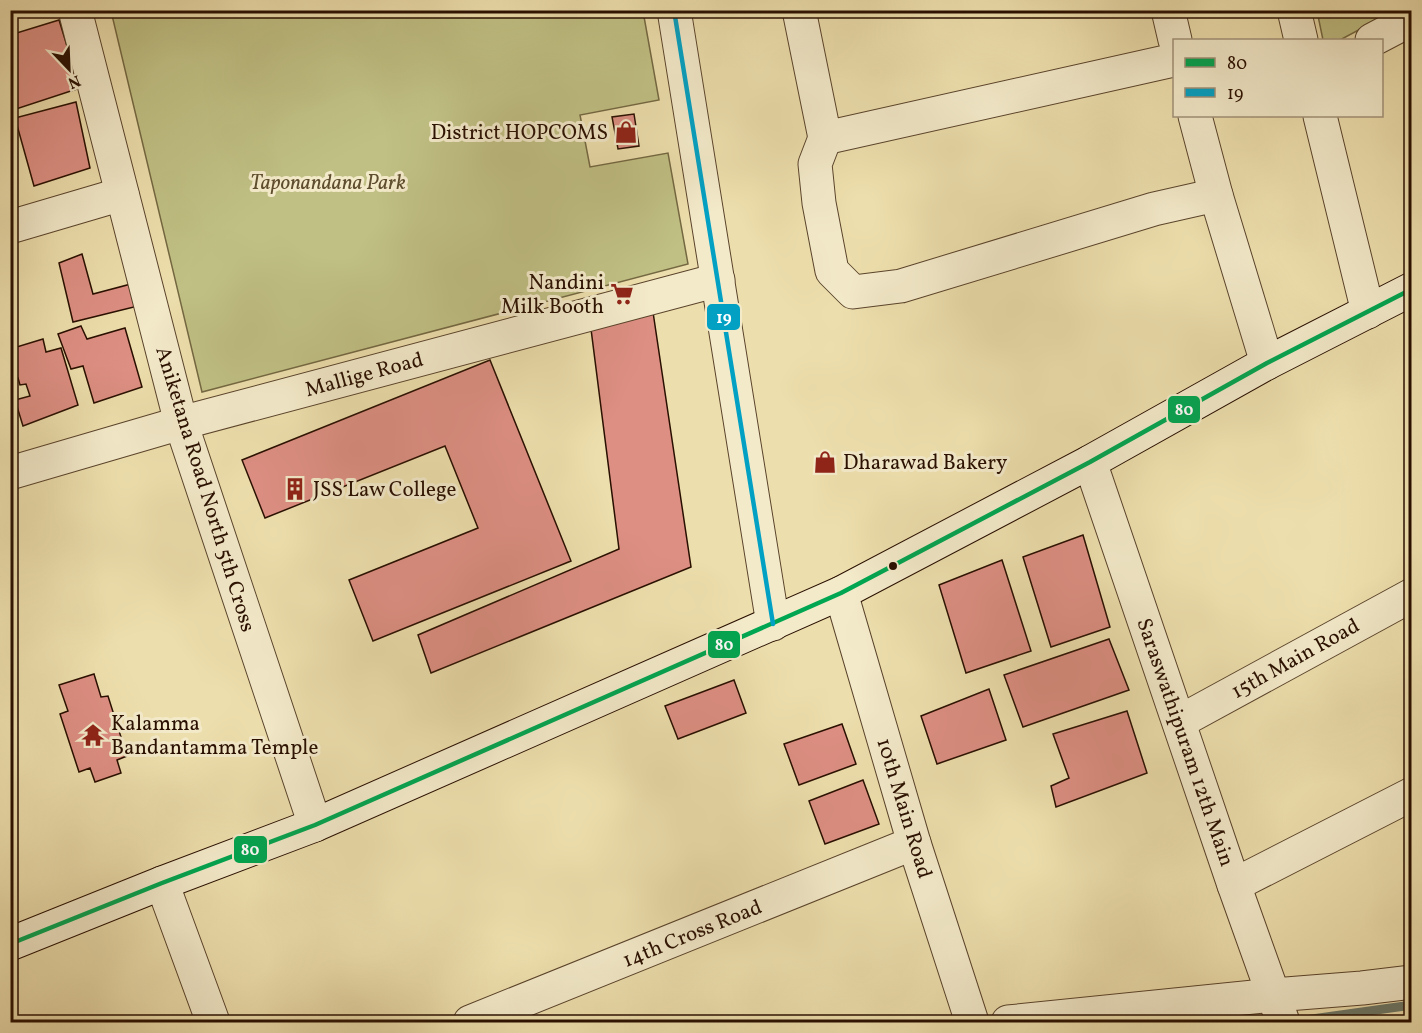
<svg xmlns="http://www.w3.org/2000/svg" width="1422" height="1033" font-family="Vollkorn,serif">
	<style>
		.green { fill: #c0c084; stroke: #746842; stroke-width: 1.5 }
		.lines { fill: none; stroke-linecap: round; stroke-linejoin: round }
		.stream { stroke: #6c7768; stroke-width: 9 }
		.building { fill: #dd8f83; stroke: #290f00; stroke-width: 1.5 }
		.street-casing { stroke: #5a432b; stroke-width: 35 }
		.secondary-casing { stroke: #290f00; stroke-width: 35 }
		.street { stroke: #f3eaca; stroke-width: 33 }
		.secondary { stroke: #f3eaca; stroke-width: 33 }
		.bus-1-casing { stroke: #f3eaca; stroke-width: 9 }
		.bus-2-casing { stroke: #f3eaca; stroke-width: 9 }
		.bus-1 { stroke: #00a651; stroke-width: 4.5 }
		.bus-2 { stroke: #02a1c4; stroke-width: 4.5 }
		.bus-dot { fill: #290f00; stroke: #f3eaca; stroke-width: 2 }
		.labels { text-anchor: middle; stroke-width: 6; stroke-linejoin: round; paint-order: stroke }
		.poi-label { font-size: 21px; fill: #290f00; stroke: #f3eaca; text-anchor: start }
		.park-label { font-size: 21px; font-style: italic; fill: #5e4d2e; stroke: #f3eaca }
		.street-label { font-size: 21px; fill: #290f00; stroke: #f3eaca }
		.line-badge { stroke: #f3eaca; stroke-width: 2 }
		.badge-label { font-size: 16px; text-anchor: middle; font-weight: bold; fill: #fff }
	</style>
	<rect width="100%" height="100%" fill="#eddfad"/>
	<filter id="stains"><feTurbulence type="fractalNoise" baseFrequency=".00333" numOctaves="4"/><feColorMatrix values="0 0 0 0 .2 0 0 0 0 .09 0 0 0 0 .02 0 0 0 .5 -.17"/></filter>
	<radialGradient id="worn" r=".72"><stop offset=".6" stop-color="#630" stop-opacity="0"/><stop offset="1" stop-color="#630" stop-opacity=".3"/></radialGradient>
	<!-- green -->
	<g class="green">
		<path d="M111,11H643L659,100L580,115L590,167L668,153L688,264L202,392Z"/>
		<path d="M1317,11H1394L1340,40H1323Z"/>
	</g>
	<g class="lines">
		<!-- stream -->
		<path class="stream" d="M1305,1020L1412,1005"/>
	</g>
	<!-- building -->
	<g class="building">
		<path d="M59,20L80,88L10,111V35Z"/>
		<path d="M76,102L90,168L34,186L15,118Z"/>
		<path d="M634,114L639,146L618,149L612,117Z"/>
		<path d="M82,254L93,294L131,284L138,306L73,322L59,263Z"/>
		<path d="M653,312L691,567L431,673L418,635L619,549L591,329Z"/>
		<path d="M81,326L87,339L125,328L142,387L94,403L83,366L71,369L58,334Z"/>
		<path d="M43,339L46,352L61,348L78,405L23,426L15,400L30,396L26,384L20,385L18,378L10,380V349Z"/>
		<path d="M490,360L571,561L373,641L349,580L478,528L445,446L265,518L242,460Z"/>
		<path d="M1083,535L1110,627L1051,647L1023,557Z"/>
		<path d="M1002,560L1031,651L966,673L939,585Z"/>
		<path d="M1109,639L1129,690L1023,727L1004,675Z"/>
		<path d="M94,674L101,697L108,696L127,756L117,760L121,773L95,782L90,768L79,772L60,714L68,711L59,685Z"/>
		<path d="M734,680L746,713L678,739L665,706Z"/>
		<path d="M989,689L1006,740L937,764L921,716Z"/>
		<path d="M1127,711L1147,773L1056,807L1051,786L1069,778L1053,734Z"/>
		<path d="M842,724L856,764L799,785L784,744Z"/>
		<path d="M863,780L879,824L825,844L809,801Z"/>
	</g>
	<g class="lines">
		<!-- street casing -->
		<g class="street-casing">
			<g id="street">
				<path d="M75,10L181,423L315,825"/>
				<path d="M674,10L773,624"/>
				<path d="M799,10L825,138L1174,60"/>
				<path d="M1168,10L1175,40"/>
				<path d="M1294,10L1301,40"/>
				<path d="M1372,40L1412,19"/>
				<path d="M1195,116L1216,195L1267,363"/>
				<path d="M1320,116L1368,312"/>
				<path d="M825,138L815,164L819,203L832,271L853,292L901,286L1154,209L1216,195"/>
				<path d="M10,227L122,194"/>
				<path d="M1090,462L1234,885L1283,1022"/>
				<path d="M10,473L181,423L718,280"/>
				<path d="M841,593L914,843L972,1022"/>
				<path d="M1179,722L1412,595"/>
				<path d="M162,883L213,1022"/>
				<path d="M1234,885L1412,794"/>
				<path d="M470,1022L914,843"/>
				<path d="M1008,1022L1274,995L1362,988L1412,982"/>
			</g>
		</g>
		<!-- secondary casing -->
		<g class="secondary-casing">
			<path id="secondary" d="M10,944L162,883L315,825L841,593L1090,462L1267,363L1412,289"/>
		</g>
		<!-- street -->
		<use href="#street" class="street"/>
		<!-- secondary -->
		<use href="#secondary" class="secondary"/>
		<!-- bus-1 casing -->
		<g class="bus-1-casing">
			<path id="bus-1" d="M10,944L162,883L315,825L841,593L1090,462L1267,363L1412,289"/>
		</g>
		<!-- bus-2 casing -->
		<g class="bus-2-casing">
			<path id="bus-2" d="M674,10L773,624"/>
		</g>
		<!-- bus-1 -->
		<use href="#bus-1" class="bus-1"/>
		<!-- bus-2 -->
		<use href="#bus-2" class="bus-2"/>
	</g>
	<!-- icons -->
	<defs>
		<g id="shop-bare" transform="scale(1.8)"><path d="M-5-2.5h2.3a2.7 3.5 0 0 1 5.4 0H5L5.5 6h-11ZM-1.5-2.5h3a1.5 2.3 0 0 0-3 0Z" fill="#8f2418" stroke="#f3eaca" stroke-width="2.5" paint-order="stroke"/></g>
		<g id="supermarket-bare" transform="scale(1.8)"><path d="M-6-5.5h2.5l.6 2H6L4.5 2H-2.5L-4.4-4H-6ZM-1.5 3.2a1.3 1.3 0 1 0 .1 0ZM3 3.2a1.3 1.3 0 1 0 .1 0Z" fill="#8f2418" stroke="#f3eaca" stroke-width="2.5" paint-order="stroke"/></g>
		<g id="building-bare" transform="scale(1.8)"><path d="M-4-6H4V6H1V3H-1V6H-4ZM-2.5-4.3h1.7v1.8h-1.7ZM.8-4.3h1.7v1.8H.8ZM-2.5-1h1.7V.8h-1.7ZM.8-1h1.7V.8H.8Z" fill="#8f2418" stroke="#f3eaca" stroke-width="2.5" paint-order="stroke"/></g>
		<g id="temple-bare" transform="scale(1.8)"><path d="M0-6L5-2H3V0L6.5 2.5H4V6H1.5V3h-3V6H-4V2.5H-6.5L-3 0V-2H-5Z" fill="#8f2418" stroke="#f3eaca" stroke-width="2.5" paint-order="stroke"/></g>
	</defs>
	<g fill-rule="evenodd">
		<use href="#shop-bare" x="626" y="132"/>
		<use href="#supermarket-bare" x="622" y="294"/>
		<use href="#shop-bare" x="825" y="462"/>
		<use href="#building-bare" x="295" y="489"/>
		<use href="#temple-bare" x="93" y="735"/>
	</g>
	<!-- markers -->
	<circle class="bus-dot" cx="893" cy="566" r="5"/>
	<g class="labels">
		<!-- poi labels -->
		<g class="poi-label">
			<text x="608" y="139" text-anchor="end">District HOPCOMS</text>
			<text x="604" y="289" text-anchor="end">Nandini<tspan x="604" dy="24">Milk Booth</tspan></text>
			<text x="843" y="469">Dharawad Bakery</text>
			<text x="313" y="496">JSS Law College</text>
			<text x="111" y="730">Kalamma<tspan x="111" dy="24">Bandantamma Temple</tspan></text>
		</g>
		<!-- park labels -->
		<g class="park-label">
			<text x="328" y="189">Taponandana Park</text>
		</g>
		<!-- street labels -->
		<g class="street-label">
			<text transform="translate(364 374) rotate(-15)" y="7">Mallige Road</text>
			<text transform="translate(206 489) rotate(73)" y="7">Aniketana Road North 5th Cross</text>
			<text transform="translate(1295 658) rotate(-29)" y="7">15th Main Road</text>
			<text transform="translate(1186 742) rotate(71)" y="7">Saraswathipuram 12th Main</text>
			<text transform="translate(905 808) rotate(73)" y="7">10th Main Road</text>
			<text transform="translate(692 933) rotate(-22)" y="7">14th Cross Road</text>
		</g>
	</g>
	<g class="line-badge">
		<rect x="706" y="303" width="35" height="28" rx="6" fill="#02a1c4"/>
		<rect x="1167" y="395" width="34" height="29" rx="6" fill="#00a651"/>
		<rect x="707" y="630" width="34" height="29" rx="6" fill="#00a651"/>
		<rect x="233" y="835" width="35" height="29" rx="6" fill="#00a651"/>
	</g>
	<g class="badge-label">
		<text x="724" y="323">19</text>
		<text x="1184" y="415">80</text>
		<text x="724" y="650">80</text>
		<text x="250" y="855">80</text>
	</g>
	<!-- margin -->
	<rect width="1422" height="1033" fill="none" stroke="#eddfad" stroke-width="36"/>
	<rect x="12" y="12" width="1398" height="1009" fill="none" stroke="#290f00" stroke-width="3"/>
	<rect x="18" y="18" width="1386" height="997" fill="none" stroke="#290f00" stroke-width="1.5"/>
	<!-- legend -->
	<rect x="1173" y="39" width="210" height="78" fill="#f3eaca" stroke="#a29279" stroke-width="1.5"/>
	<rect x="1185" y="58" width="30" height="9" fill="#00a651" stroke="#a29279" stroke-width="1.5"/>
	<text x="1227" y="69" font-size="18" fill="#290f00">80</text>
	<rect x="1185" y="88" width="30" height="9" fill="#02a1c4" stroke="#a29279" stroke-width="1.5"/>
	<text x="1227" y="99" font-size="18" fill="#290f00">19</text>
	<!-- north arrow -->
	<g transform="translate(69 69) rotate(157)" stroke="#f3eaca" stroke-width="4.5" paint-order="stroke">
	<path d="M0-4.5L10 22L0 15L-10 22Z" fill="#290f00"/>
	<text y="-9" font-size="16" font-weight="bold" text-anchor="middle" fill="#290f00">N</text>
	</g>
	<rect width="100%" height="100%" filter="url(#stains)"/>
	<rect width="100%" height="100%" fill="url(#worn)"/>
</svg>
